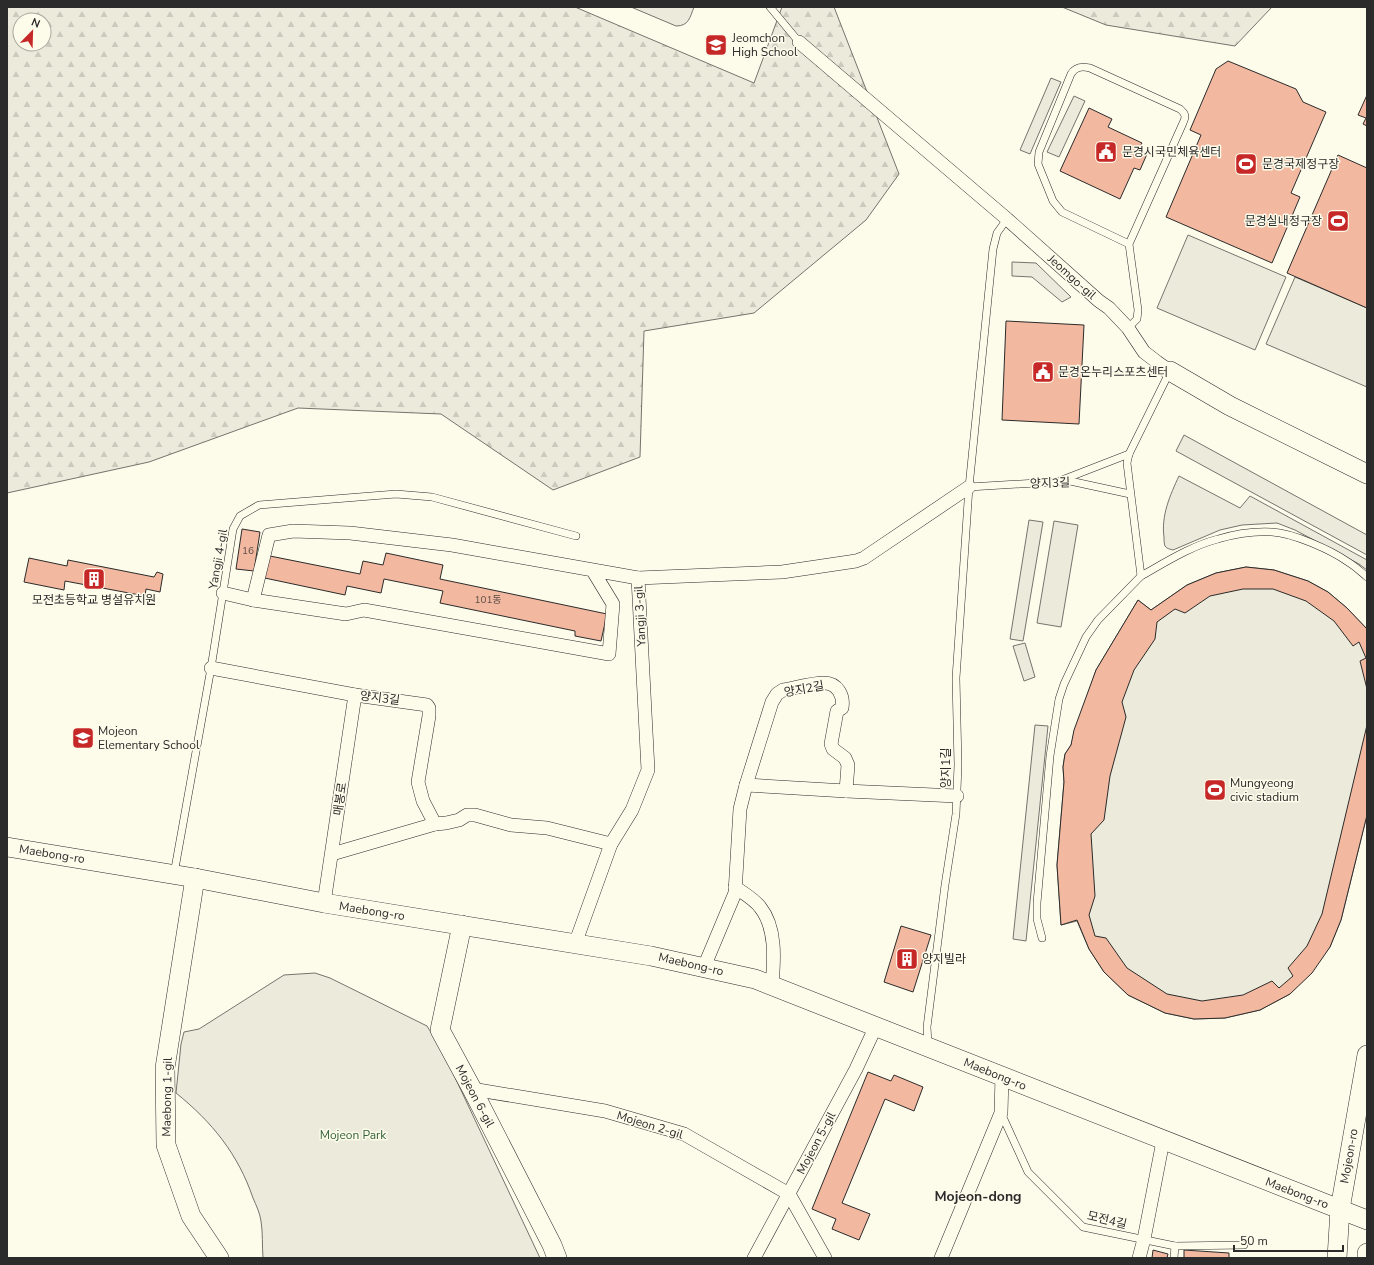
<svg xmlns="http://www.w3.org/2000/svg" width="1374" height="1265" font-family="'Nunito Sans','Noto Sans KR',sans-serif">
	<style>
		.green { fill: #ecebdb; stroke: #74746e }
		.forest { fill: url(#forest-firs); stroke: #74746e; fill-rule: evenodd }
		.parking { fill: #eceadb; stroke: #74746e }
		.building { fill: #f2b8a0; stroke: #2b2b2b }
		.lines { fill: none; stroke-linecap: round; stroke-linejoin: round }
		.lane-casing { stroke: #2b2b2b; stroke-width: 8 }
		.street-casing { stroke: #2b2b2b; stroke-width: 14 }
		.secondary-casing { stroke: #2b2b2b; stroke-width: 20 }
		.lane { stroke: #fdfbea; stroke-width: 7 }
		.street { stroke: #fdfbea; stroke-width: 13 }
		.secondary { stroke: #fdfbea; stroke-width: 19 }
		.labels { text-anchor: middle; stroke-width: 3; stroke-linejoin: round; paint-order: stroke }
		.number-label { font-size: 10px; fill: #5d4e48 }
		.poi-label { font-size: 12px; fill: #2b2b2b; stroke: #fdfbea; text-anchor: start }
		.street-label { font-size: 12px; fill: #2b2b2b; stroke: #fdfbea }
		.park-label { font-size: 12px; fill: #34623c; stroke: #fdfbea }
		.quarter-label { font-size: 14px; font-weight: bold; fill: #2b2b2b; stroke: #fdfbea }
	</style>
	<defs>
		<pattern id="forest-firs" width="22" height="20" patternUnits="userSpaceOnUse"><rect width="22" height="20" fill="#ecebdb"/><path d="M5 1l3.5 6h-7zM16 11l3.5 6h-7z" fill="#cbcabc"/></pattern>
	</defs>
	<rect width="100%" height="100%" fill="#fdfbea"/>
	<!-- green -->
	<g class="green">
		<path d="M631,7H694C690,17 689,26 676,26Z"/>
		<path d="M1188,235L1286,277L1255,350L1157,308Z"/>
		<path d="M1295,277L1367,308V387L1266,344Z"/>
		<path d="M1184,435L1367,535V555L1176,451Z"/>
		<path d="M1179,476L1240,508L1250,496L1367,560V570L1359,564L1295,530L1277,523L1242,525L1220,530L1173,550C1170,549 1167,549 1165,546C1164,544 1164,539 1164,537C1161,516 1170,495 1179,476Z"/>
		<path d="M1246,567L1274,570L1308,581L1328,592L1347,608L1367,629V815L1341,920L1330,947L1290,994L1260,1010L1225,1018L1194,1019L1165,1013L1128,995L1104,972L1089,949L1077,921L1061,925L1057,865L1064,782L1063,767L1065,754L1071,745L1096,670L1138,600L1151,610L1187,585L1216,573Z"/>
		<path d="M315,973L330,978L427,1026L443,1052L540,1258H263C262,1246 263,1233 261,1221C260,1213 256,1205 253,1198C238,1154 212,1122 176,1093L181,1044L184,1032L199,1029L284,975Z"/>
	</g>
	<!-- forest -->
	<g class="forest">
		<path d="M7,7H575L754,83L782,7H834L899,174L866,220L754,313L644,331L640,457L553,490L441,414L298,408L149,462L7,493ZM20,20H44V44H20Z"/>
		<path d="M1062,7H1272L1235,46L1106,25Z"/>
	</g>
	<!-- parking -->
	<g class="parking">
		<path d="M1051,78L1061,82L1030,154L1020,150Z"/>
		<path d="M1074,96L1085,101L1059,157L1047,152Z"/>
		<path d="M1012,262L1036,263L1071,297L1062,302L1032,277L1012,276Z"/>
		<path d="M1029,520L1043,522L1023,641L1010,639Z"/>
		<path d="M1054,521L1078,525L1061,627L1037,623Z"/>
		<path d="M1025,643L1035,677L1024,681L1013,646Z"/>
		<path d="M1035,725L1048,726L1026,941L1013,939Z"/>
	</g>
	<!-- building -->
	<g class="building">
		<path d="M1228,61L1296,89L1303,102L1326,112L1291,193L1300,197L1272,263L1166,217L1201,135L1190,130L1216,69Z"/>
		<path d="M1367,95V126L1363,124L1366,118L1358,115Z"/>
		<path d="M1089,108L1112,119L1108,127L1142,143L1138,150L1147,154L1140,170L1134,168L1120,199L1060,171Z"/>
		<path d="M1338,155L1367,168V308L1287,273Z"/>
		<path d="M1006,321L1084,325L1079,424L1002,420Z"/>
		<path d="M242,529L260,532L254,571L236,569Z"/>
		<path d="M386,553L443,565L440,579L607,614L601,641L575,636V631L440,603L443,591L384,579L381,593L347,586L345,595L260,577L265,555L360,574L363,561L383,565Z"/>
		<path d="M29,558L67,566L68,560L154,577L157,572L163,574L160,592L146,589L145,596L65,581L64,590L24,582Z"/>
		<path d="M1246,567L1274,570L1308,581L1328,592L1347,608L1367,629V689L1360,661L1366,658L1359,642L1353,646L1334,621L1306,601L1273,589H1243L1210,596L1185,613L1175,609L1157,622L1155,639L1134,670L1122,702L1126,717L1110,776L1104,820L1091,834L1095,896L1089,915L1095,936L1106,938L1127,968L1167,994L1202,1001L1243,995L1272,981L1279,988L1293,976L1288,968L1307,946L1322,914L1367,725V693V815L1341,920L1330,947L1312,973L1290,994L1260,1010L1225,1018L1194,1019L1165,1013L1128,995L1104,972L1089,949L1077,920L1061,925L1057,865L1064,782L1063,767L1065,754L1071,745L1074,730L1096,670L1138,600L1151,610L1187,585L1216,573Z"/>
		<path d="M901,926L931,935L913,992L884,982Z"/>
		<path d="M868,1072L891,1081L894,1075L923,1087L914,1111L885,1099L842,1203L870,1214L859,1240L832,1229L836,1219L812,1209Z"/>
		<path d="M1153,1250L1168,1254L1167,1258H1152Z"/>
		<path d="M1184,1250L1229,1253V1258H1184Z"/>
	</g>
	<g class="lines">
		<!-- lane casing -->
		<g class="lane-casing">
			<g id="lane">
				<path d="M770,7L799,42"/>
				<path d="M1128,328L1137,319L1138,310L1129,244L1062,212L1053,201L1038,164L1039,152L1071,74C1075,67 1081,66 1090,68L1180,109C1186,114 1186,117 1183,123L1129,244"/>
				<path d="M1169,373L1129,454L1127,463L1141,576C1166,562 1191,546 1218,539C1235,534 1254,531 1272,532C1293,533 1331,550 1348,562C1355,566 1361,572 1367,577"/>
				<path d="M1062,480L1129,454"/>
				<path d="M969,487L1070,481L1130,494"/>
				<path d="M174,874L211,668L233,529L240,516L259,505L396,494L432,497L576,536"/>
				<path d="M1042,938L1037,919V903L1050,756L1059,699L1064,684L1086,637L1098,620L1141,576"/>
				<path d="M928,1045L927,1027L945,885L956,814L958,765L956,678L969,487L993,249L997,233L1007,219"/>
				<path d="M1001,1113L1028,1172L1083,1227L1175,1246L1244,1245"/>
				<path d="M1174,1258L1175,1246"/>
			</g>
		</g>
		<!-- street casing -->
		<g class="street-casing">
			<g id="street">
				<path d="M799,42L1007,219L1099,301L1109,308L1128,328L1144,352L1157,362L1170,371"/>
				<path d="M593,571L613,604L609,654L364,610L346,614L253,600L269,535L293,531L350,533L452,545L638,578"/>
				<path d="M223,593L253,600"/>
				<path d="M211,668L355,695L427,705L429,708V716L418,782L423,801L435,824L446,823L459,820L467,815H475L511,825L547,828L611,844"/>
				<path d="M746,785L846,791"/>
				<path d="M332,854L435,824"/>
				<path d="M735,887C743,893 754,899 760,907C777,928 774,961 772,986"/>
				<path d="M324,903L355,695"/>
				<path d="M575,944L611,844L632,810L648,770L638,578L782,572L856,561L864,558L969,487"/>
				<path d="M704,967L735,893L740,809L746,785L772,702L777,694L783,690C795,688 812,683 824,683C838,683 844,696 842,708L837,711L831,744L833,749L845,758L848,765L846,791L957,796"/>
				<path d="M472,1089L605,1111L684,1134L789,1194L825,1258"/>
				<path d="M754,1258L856,1069L876,1026"/>
				<path d="M941,1258L1001,1113L1002,1076"/>
				<path d="M1139,1258L1144,1239L1163,1141"/>
			</g>
		</g>
		<!-- secondary casing -->
		<g class="secondary-casing">
			<g id="secondary">
				<path d="M1170,371L1230,406L1367,474"/>
				<path d="M7,847L195,878L324,903L651,956L755,979L1367,1220"/>
				<path d="M195,878L165,1068L166,1145L191,1216L219,1258"/>
				<path d="M462,925L440,1030L472,1089L552,1245L557,1258"/>
				<path d="M1337,1258L1340,1209L1367,1055"/>
				<path d="M1367,1258V1253"/>
			</g>
		</g>
		<!-- lane -->
		<use href="#lane" class="lane"/>
		<!-- street -->
		<use href="#street" class="street"/>
		<!-- secondary -->
		<use href="#secondary" class="secondary"/>
	</g>
	<!-- icons -->
	<defs>
		<g id="school-square" transform="scale(1.15)"><rect x="-9" y="-9" width="18" height="18" rx="4" fill="#c62828" stroke="#fdfbea"/><path d="M0-5L7-2L0 1L-7-2ZM-4 1L0 2.5L4 1V4Q0 6-4 4Z" fill="#fff"/></g>
		<g id="civic-square" transform="scale(1.15)"><rect x="-9" y="-9" width="18" height="18" rx="4" fill="#c62828" stroke="#fdfbea"/><path d="M-.6-6.5H3V-4.5H.6V-3L4-1V1h2V6H-6V1h2V-1L-.6-3ZM-1.2 2.5V6h2.4V2.5Z" fill="#fff"/></g>
		<g id="stadium-square" transform="scale(1.15)"><rect x="-9" y="-9" width="18" height="18" rx="4" fill="#c62828" stroke="#fdfbea"/><path d="M0-5a6.5 5 0 1 0 0 10a6.5 5 0 1 0 0-10ZM-3.5-1.8h7v3.6h-7Z" fill="#fff"/></g>
		<g id="building-square" transform="scale(1.15)"><rect x="-9" y="-9" width="18" height="18" rx="4" fill="#c62828" stroke="#fdfbea"/><path d="M-4-6H4V6H1V3H-1V6H-4ZM-2.5-4.3h1.7v1.8h-1.7ZM.8-4.3h1.7v1.8H.8ZM-2.5-1h1.7V.8h-1.7ZM.8-1h1.7V.8H.8Z" fill="#fff"/></g>
	</defs>
	<g fill-rule="evenodd">
		<use href="#school-square" x="716" y="45"/>
		<use href="#civic-square" x="1106" y="152"/>
		<use href="#stadium-square" x="1246" y="164"/>
		<use href="#stadium-square" x="1338" y="221"/>
		<use href="#civic-square" x="1043" y="372"/>
		<use href="#building-square" x="94" y="579"/>
		<use href="#school-square" x="83" y="738"/>
		<use href="#stadium-square" x="1215" y="790"/>
		<use href="#building-square" x="907" y="959"/>
	</g>
	<g class="labels">
		<!-- number labels -->
		<g class="number-label">
			<text x="248" y="554">16</text>
			<text x="488" y="603">101동</text>
		</g>
		<!-- poi labels -->
		<g class="poi-label">
			<text x="732" y="42">Jeomchon<tspan x="732" dy="14">High School</tspan></text>
			<text x="1122" y="156">문경시국민체육센터</text>
			<text x="1262" y="168">문경국제정구장</text>
			<text x="1322" y="225" text-anchor="end">문경실내정구장</text>
			<text x="1058" y="376">문경온누리스포츠센터</text>
			<text x="94" y="604" text-anchor="middle">모전초등학교 병설유치원</text>
			<text x="98" y="735">Mojeon<tspan x="98" dy="14">Elementary School</tspan></text>
			<text x="1230" y="787">Mungyeong<tspan x="1230" dy="14">civic stadium</tspan></text>
			<text x="922" y="963">양지빌라</text>
		</g>
		<!-- street labels -->
		<g class="street-label">
			<text transform="translate(1072 277) rotate(42)" y="4">Jeomgo-gil</text>
			<text transform="translate(1050 483) rotate(-2)" y="4">양지3길</text>
			<text transform="translate(218 559) rotate(-80)" y="4">Yangji 4-gil</text>
			<text transform="translate(640 616) rotate(-93)" y="4">Yangji 3-gil</text>
			<text transform="translate(804 689) rotate(-10)" y="4">양지2길</text>
			<text transform="translate(380 698) rotate(7)" y="4">양지3길</text>
			<text transform="translate(946 768) rotate(-90)" y="4">양지1길</text>
			<text transform="translate(340 799) rotate(-82)" y="4">매봉로</text>
			<text transform="translate(52 854) rotate(9)" y="4">Maebong-ro</text>
			<text transform="translate(372 911) rotate(9)" y="4">Maebong-ro</text>
			<text transform="translate(691 964) rotate(13)" y="4">Maebong-ro</text>
			<text transform="translate(995 1074) rotate(22)" y="4">Maebong-ro</text>
			<text transform="translate(475 1096) rotate(62)" y="4">Mojeon 6-gil</text>
			<text transform="translate(167 1097) rotate(-89)" y="4">Maebong 1-gil</text>
			<text transform="translate(650 1125) rotate(17)" y="4">Mojeon 2-gil</text>
			<text transform="translate(816 1143) rotate(-62)" y="4">Mojeon 5-gil</text>
			<text transform="translate(1349 1156) rotate(-80)" y="4">Mojeon-ro</text>
			<text transform="translate(1297 1193) rotate(21)" y="4">Maebong-ro</text>
			<text transform="translate(1107 1220) rotate(13)" y="4">모전4길</text>
		</g>
		<!-- park labels -->
		<g class="park-label">
			<text x="353" y="1139">Mojeon Park</text>
		</g>
		<!-- quarter labels -->
		<g class="quarter-label">
			<text x="978" y="1201">Mojeon-dong</text>
		</g>
	</g>
	<!-- border -->
	<rect width="1374" height="1265" fill="none" stroke="#2b2b2b" stroke-width="16"/>
	<!-- north arrow -->
	<g transform="translate(32 32) rotate(23)"><circle r="19" fill="#fdfbea" stroke="#a9a89e"/>
	<path d="M0-3L7 15L0 10L-7 15Z" fill="#c62828"/>
	<text y="-6" font-size="11" font-weight="bold" text-anchor="middle" fill="#2b2b2b">N</text>
	</g>
	<!-- scale -->
	<path d="M1234 1245v6h109v-6" fill="none" stroke="#2b2b2b" stroke-width="2"/>
	<text x="1240" y="1245" font-size="12" fill="#2b2b2b" stroke="#fdfbea" stroke-width="3" paint-order="stroke">50 m</text>
</svg>
